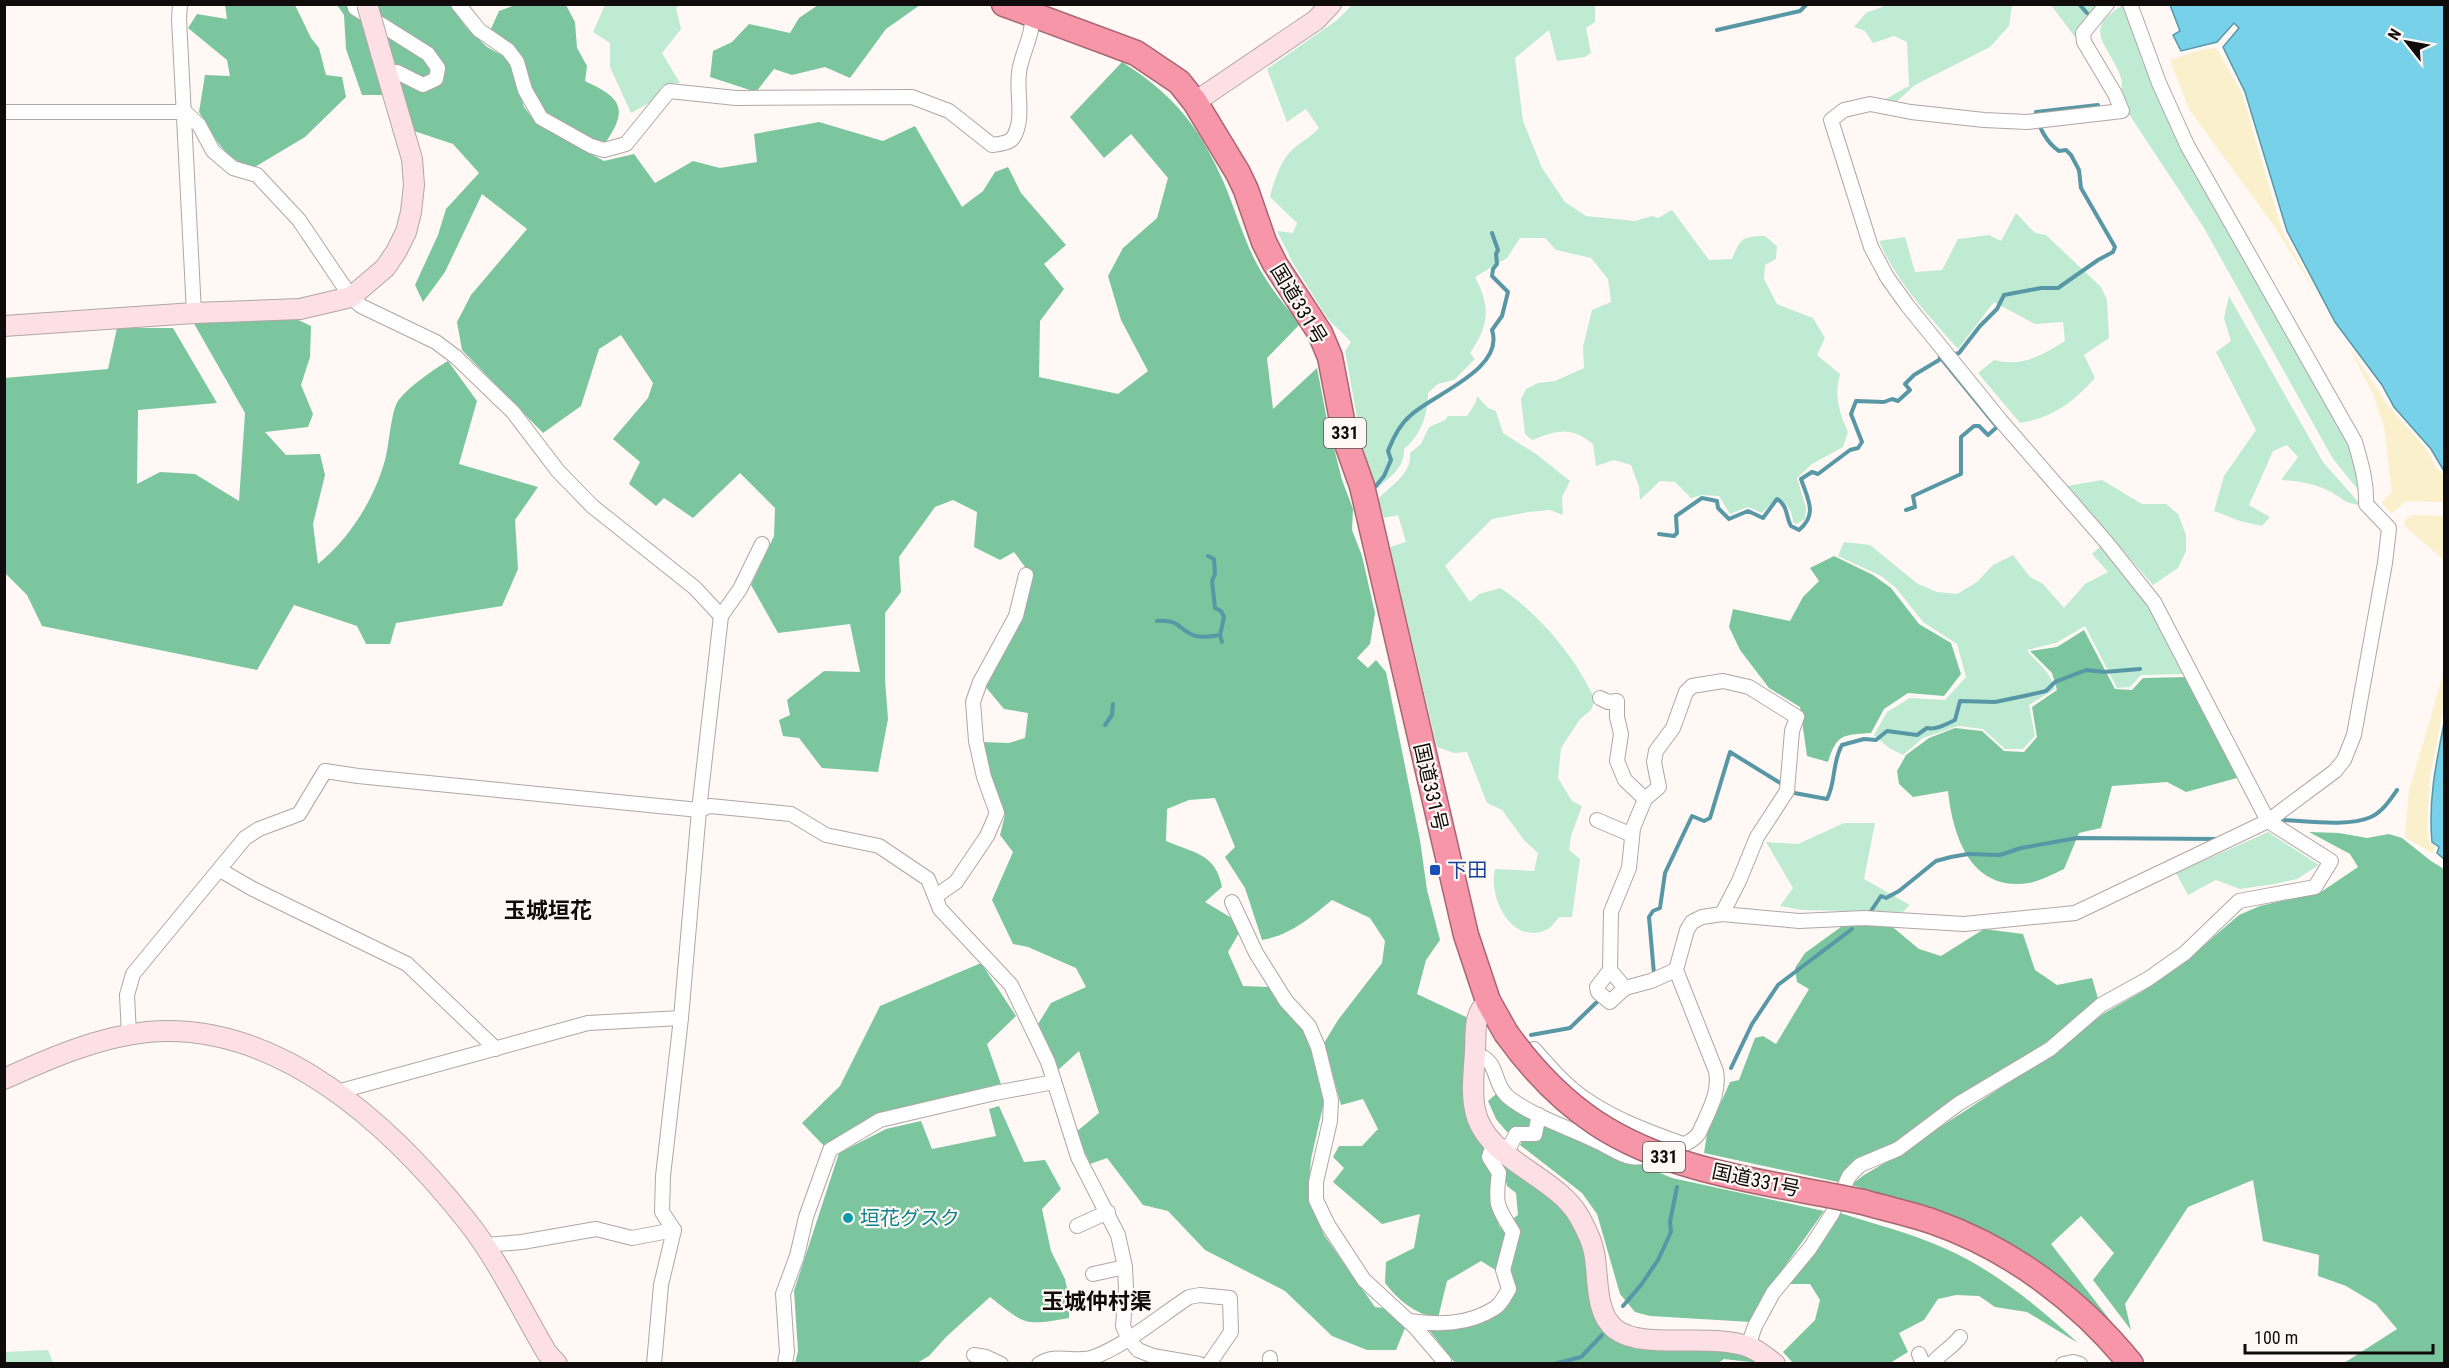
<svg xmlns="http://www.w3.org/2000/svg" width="2449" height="1368" font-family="'Roboto Condensed','Noto Sans JP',sans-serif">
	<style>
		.green { fill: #beebd2 }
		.forest { fill: #7bc59f }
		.sand { fill: #faf0cb }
		.water { fill: #77d2e9; stroke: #5897a6; stroke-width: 1.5 }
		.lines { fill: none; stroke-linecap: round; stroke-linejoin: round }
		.stream { stroke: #5897a6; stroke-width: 4 }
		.street-casing { stroke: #afa7a3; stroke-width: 16 }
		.secondary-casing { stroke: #afa7a3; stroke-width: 22 }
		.highway-casing { stroke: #a66672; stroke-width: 27 }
		.street { stroke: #fff; stroke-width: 14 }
		.secondary { stroke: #fde0e5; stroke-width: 20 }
		.highway { stroke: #f796a9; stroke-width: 24 }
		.secondary-bridge-casing { stroke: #afa7a3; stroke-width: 22; stroke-linecap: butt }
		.highway-bridge-casing { stroke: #a66672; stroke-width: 27; stroke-linecap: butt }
		.secondary-bridge { stroke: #fde0e5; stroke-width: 20 }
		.highway-bridge { stroke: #f796a9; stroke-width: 24 }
		.transit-dot { fill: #1a4fb4; stroke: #fff8f5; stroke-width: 2 }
		.culture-dot { fill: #0f9aa8; stroke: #fff8f5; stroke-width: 2 }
		.labels { text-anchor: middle; stroke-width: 4.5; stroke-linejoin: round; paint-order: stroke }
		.shield { fill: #fff8f5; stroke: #575351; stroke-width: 1.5 }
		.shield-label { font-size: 18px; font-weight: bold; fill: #0f0c0b }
		.street-label { font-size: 20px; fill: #0f0c0b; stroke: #fff8f5 }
		.transit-label { font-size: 20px; fill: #164399; stroke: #fff8f5; text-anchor: start }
		.culture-label { font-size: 20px; fill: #0d838f; stroke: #fff8f5; text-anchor: start }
		.quarter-label { font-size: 22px; font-weight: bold; fill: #0f0c0b; stroke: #fff8f5 }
	</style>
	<rect width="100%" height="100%" fill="#fff8f5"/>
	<!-- green -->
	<g class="green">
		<path d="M605,5H680L676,8L681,29L662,53L680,83L663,85L651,102L631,113L610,67V43L593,32Z"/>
		<path d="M1352,5H1595V22L1586,28L1591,53L1585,57L1557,61L1549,30L1515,58L1523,121L1542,168L1565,202L1586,216L1635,221L1652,216L1658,218L1672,210L1709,260L1732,259C1740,239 1742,236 1765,236L1777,246L1776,259L1765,265L1764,279L1777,304L1813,318L1825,338L1817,355L1840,374C1834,396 1839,412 1848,432L1843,447L1812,464L1797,478L1806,508L1805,519L1797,524L1793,522C1793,512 1786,501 1777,497L1762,513L1748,507L1730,514L1719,496L1702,495L1691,498L1675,482L1660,481L1640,500L1639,487L1631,465L1614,460L1596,466L1593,444C1570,426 1558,430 1532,440L1525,434L1521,399L1526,389L1538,383L1555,381L1584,368L1583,347L1592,310L1611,302L1608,279L1591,258L1556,250L1545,238H1520L1507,258L1475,277C1491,307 1489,326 1470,353L1475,359L1454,380L1438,384L1428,393C1428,415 1421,435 1404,449C1405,469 1388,478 1374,491L1360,434L1345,351L1351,342L1328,319L1294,265L1277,231L1293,233L1297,223L1270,197C1274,181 1280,161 1293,149C1302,141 1311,137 1319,128L1306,109L1287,122L1267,69L1337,20Z"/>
		<path d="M1887,5H2012L2009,26L1990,47L1915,85L1894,104L1882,101L1909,86L1907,42L1894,36L1873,43L1865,31L1854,27L1866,13Z"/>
		<path d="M2051,5H2100L2075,37Z"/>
		<path d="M2123,5L2143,63L2180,142L2347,440L2355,461L2359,491L2333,459L2204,228L2121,102C2121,94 2123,85 2121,78C2110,44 2079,31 2123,5Z"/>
		<path d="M2016,213L2035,233L2046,235L2101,287L2107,300L2109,338L2084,355L2095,378C2072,403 2054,417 2020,423L1978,373L1994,360C2023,367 2040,356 2065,341L2063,322L2035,324L1994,302L1958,349C1928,315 1897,283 1879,241L1905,237L1915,272L1942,270L1958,239L1989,235L2001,241Z"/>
		<path d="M2229,296L2323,462L2361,505C2344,504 2342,497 2327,490C2313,483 2296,481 2281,480L2298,457L2287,445L2273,451L2249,505L2270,517L2262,526L2240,521L2214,511L2224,476L2256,430L2216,352L2231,341L2224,318Z"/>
		<path d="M1477,396L1488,408L1496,411L1503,433L1536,454L1570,481L1562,497L1563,515L1550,510L1528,512L1492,519L1445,566L1470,602L1479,594L1500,588C1538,612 1577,659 1595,700L1591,710L1580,719L1561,748L1558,778L1572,801L1582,806L1571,836L1569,850L1580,859L1572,917H1559C1556,921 1551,928 1546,930C1511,945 1488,897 1495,869L1534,871L1538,853L1524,840L1502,810L1487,803L1467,752L1454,753L1437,747L1390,547L1406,542L1398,515L1384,518L1378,499C1391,485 1412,474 1410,453L1421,444L1429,427L1445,420L1448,416H1467L1476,402Z"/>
		<path d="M2102,480L2142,504H2166L2178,514L2186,535V551L2178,568L2153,585L2067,486Z"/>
		<path d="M1844,542L1870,545L1918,584L1937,592L1957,594L1977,582L1993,565L2013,555L2030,577L2043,584L2064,608L2085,584L2108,572L2092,554L2103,544L2153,609L2187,674L2141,675L2130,687L2117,688L2085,626L2056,643L2027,650C2038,665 2050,670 2055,689L2029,705L2035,736L2023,749H2005L1983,729L1958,726L1923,738L1903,755L1889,748L1874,735L1887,712L1910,698L1945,700L1966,677L1957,644L1923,622L1896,588L1881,576L1838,556Z"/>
		<path d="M1844,823H1875L1864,879L1910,905L1903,912L1802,910L1780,906L1793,888L1766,842L1798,844Z"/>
		<path d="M2268,832L2319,865L2297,879L2274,884L2240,889L2216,880L2188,895L2176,873Z"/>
		<path d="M48,1350L53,1363H5V1352Z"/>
	</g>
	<!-- forest -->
	<g class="forest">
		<path d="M225,5H295L311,38L319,48L326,75L342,77L346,97L305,137L253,168C224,159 214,137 199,112L205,75L230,76L227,60L188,28L197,14L227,19Z"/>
		<path d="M337,5H347L363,22L385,95H362L346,49L344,15Z"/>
		<path d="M376,5H450L466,27L487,47L505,57L513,70L524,107L538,125L604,161L634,154L655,183L693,161L720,168L757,162L754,134L819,122L883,141L915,126L962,207L983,191L995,172L1008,167L1021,193L1066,245L1044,264L1064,289L1040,321L1039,377L1118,394L1148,371L1121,320L1108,276L1123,248L1157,218L1168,178L1131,134L1104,158L1070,117L1122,62C1174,95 1199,126 1224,183C1237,214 1246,248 1264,276C1274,293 1288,309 1300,324L1267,358L1273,409L1317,368L1327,420L1342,480L1353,509L1352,530L1362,556L1375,613L1370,644L1357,658L1368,668L1376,660L1386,672L1420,840L1427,890L1440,940L1426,960L1417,994L1466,1017L1465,1096L1490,1144L1483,1152L1494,1181L1491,1203L1499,1226L1506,1234L1497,1271L1481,1261L1447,1281L1438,1318C1415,1314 1399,1301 1385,1283L1386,1262L1414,1248L1420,1214L1382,1224L1333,1182L1344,1168L1333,1157L1339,1146H1362L1378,1129L1363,1099L1341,1105L1324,1043L1338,1020L1382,963L1385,941L1370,918L1332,900C1310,918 1291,935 1262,940L1245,888L1225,857L1235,847L1215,798L1189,800L1167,809L1166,841C1193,853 1216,853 1222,887L1205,902L1235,920L1239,933L1228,952L1243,986L1270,987L1304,1029L1313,1053L1324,1102L1311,1159L1308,1196L1324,1235L1375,1307L1383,1308L1405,1328L1396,1350H1367L1332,1336L1285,1291L1205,1250L1168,1211L1143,1205L1107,1158L1090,1164L1076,1132L1099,1113L1079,1051L1057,1071L1038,1024L1051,1003L1086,987L1076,968L1028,947L1013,944L992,900L1013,852L1000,835L1005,815L989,772L982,742L1009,743L1025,738L1028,713L1004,709L984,685L1031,575L1014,552L1000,560L974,547L977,512L953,500L935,507L899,557L901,592L885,613V680L888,719L878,772L822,768L799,738L783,736L779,720L790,715L787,700L824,671L860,672L850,624L778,633L751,585L774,536L775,508L740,473L693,518L664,498L656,506L629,484L640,462L613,439L648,398L653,383L621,335L599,349L581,406L543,433L462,350L457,322L471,295L527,229L482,194L445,272L423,302L415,285L438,235L446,209L479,173L453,144L414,131Z"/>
		<path d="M515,5H566L575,22L577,48L587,66L585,81C619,97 630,107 606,142L592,141L544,112L530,87L524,66L516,48L490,31L499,11Z"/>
		<path d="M818,5H920L886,29L850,78L825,67L792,75L774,69L756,92L710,77L713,51L732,42L749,24L790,33L799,18Z"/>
		<path d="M294,318L311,326L310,357L301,385L313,414L308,427L265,432L286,455L320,454L325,475L313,524L318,564C349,539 374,500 385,460C389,447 391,411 398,401C407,388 434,369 448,361L477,401L459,464L538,487L515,520L518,569L502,606L396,623L390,644H366L357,626L294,605L257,670L42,626L27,595L5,573L4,378L108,369L117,328H173L217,403L138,410L137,484L160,472L195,474L239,501L245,413L192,320Z"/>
		<path d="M1834,556L1873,575L1891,588L1919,624L1951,643L1961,674L1944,696L1908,693L1884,709L1871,733C1842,735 1837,734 1828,762L1807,756L1800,707L1769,688L1740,650L1729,627L1733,609L1790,621L1803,597L1819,581L1810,568Z"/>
		<path d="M2084,630L2115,689L2132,690L2143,678L2187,677L2237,778L2186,792L2167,782L2112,786L2101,828L2079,833L2064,869C2053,874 2040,881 2029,883C1971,892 1953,837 1948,791L1913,797L1899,784L1897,771L1906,755L1929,738L1955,728L1982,731L2004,751L2024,752L2037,737L2032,707L2057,690L2052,673L2030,651L2057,647Z"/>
		<path d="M2309,832L2339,833L2367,838L2389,834L2402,838L2431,861L2444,869V1363H2344L2397,1329L2376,1304L2346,1286L2318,1276L2319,1255L2263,1241L2253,1180L2188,1207L2125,1304L2131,1330L2093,1280L2114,1253L2081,1216L2051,1244L2127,1342L1965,1223L1919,1204L1851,1185L1864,1175L1888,1161L2057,1051L2103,1014L2143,991L2187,960L2239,915L2260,906L2321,892L2358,867L2350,854Z"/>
		<path d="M1845,924H1889L1919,949L1941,956L1984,929L2023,934L2035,970L2057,985L2092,978L2099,1002L2028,1056L1895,1145L1850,1164L1838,1182L1704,1153L1707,1134L1730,1082L1739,1080L1755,1038L1763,1036L1776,1044L1809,989L1797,982L1795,968L1805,953Z"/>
		<path d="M981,963L1016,1016L987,1044L1001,1084L875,1114L825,1147L802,1123L840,1086L880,1006Z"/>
		<path d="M1496,1094L1533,1117L1532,1128L1507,1132L1496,1119L1488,1101Z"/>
		<path d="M999,1106L1024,1162L1045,1160L1061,1189L1042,1209L1051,1251L1065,1279L1069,1298V1318C1024,1326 1026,1325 990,1297L946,1337L929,1356L917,1363H795L798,1351L794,1291L839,1153L886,1129L921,1121L932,1149L996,1136L989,1109Z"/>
		<path d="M1545,1124L1672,1178L1824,1211L1766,1293L1751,1322L1650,1316L1635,1312L1620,1294L1597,1214L1582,1193L1520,1145L1523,1140L1541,1139Z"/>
		<path d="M1495,1158L1546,1187L1575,1227L1587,1256L1600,1324L1743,1352L1759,1363L1724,1359L1717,1364L1455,1363L1429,1330L1470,1324L1515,1288L1510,1269L1520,1232L1511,1220L1518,1215L1516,1193L1507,1186L1504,1172Z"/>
		<path d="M1840,1213C1874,1224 1911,1233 1944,1248C1994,1270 2039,1307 2078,1343L2027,1312L1995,1307L1979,1296L1956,1295L1938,1299L1924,1320L1899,1333L1908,1352L1890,1363H1793L1783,1352L1815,1320L1820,1300L1810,1284H1787L1815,1254Z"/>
	</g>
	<!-- sand -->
	<g class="sand">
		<path d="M2216,48L2242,93L2282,231L2317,294L2274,226L2189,109L2170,60L2200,50Z"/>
		<path d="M2347,344L2389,407L2428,451L2435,466L2444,475V502L2406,501L2392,513L2381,503L2392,492L2384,427L2373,394Z"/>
		<path d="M2411,515L2444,516V560L2406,527L2404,522Z"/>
		<path d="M2444,671V704L2430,777L2427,824L2429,843L2435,847L2432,853L2405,837L2409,791Z"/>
	</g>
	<!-- water -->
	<g class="water">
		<path d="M2170,5H2444V471L2431,449L2394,407L2382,385L2335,322L2287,231L2245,92L2223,47L2239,28L2234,23L2217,42L2181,51L2173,35L2180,31Z"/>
		<path d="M2444,723V859L2437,853L2439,847L2432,842C2428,802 2436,763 2444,723Z"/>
	</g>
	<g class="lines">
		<!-- stream -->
		<g class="stream">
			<path d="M2079,4L2087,13"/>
			<path d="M1717,30L1800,11L1807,4"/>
			<path d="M1952,355L1959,353L1980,326L1997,309L2004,295L2041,288H2058L2098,260L2113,252L2115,247L2081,188L2079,170L2071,155L2066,150L2059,151C2047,143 2038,127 2036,112L2098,105"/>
			<path d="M1376,486L1384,476L1391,460L1388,451C1393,438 1400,424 1411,415C1434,394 1505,369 1492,330L1502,316L1508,292L1492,276L1493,269L1497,264L1496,254L1498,250L1492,233"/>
			<path d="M1906,510L1915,507L1913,496L1961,474V437L1974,426H1979L1988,435L1997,427L1940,357"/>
			<path d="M1659,534L1674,536L1677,533L1676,516L1702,498L1717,501L1718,508L1729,519L1748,511L1763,518L1777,499C1788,505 1786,518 1791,526L1799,530C1818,514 1808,500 1801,479L1812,472L1818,474L1850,450L1858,448L1862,442L1851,414L1856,401L1884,402L1892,399L1898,401L1910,390L1905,384L1914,375L1944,357"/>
			<path d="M1208,556L1214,559L1215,574L1212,581L1215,608L1221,611L1224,617L1220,635"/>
			<path d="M1157,621C1182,619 1178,631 1196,636C1204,638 1212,636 1220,635L1222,642"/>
			<path d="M1105,725L1112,715L1113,704"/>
			<path d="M1789,792L1827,799C1836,782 1832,762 1842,745L1864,739L1876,740L1887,731L1917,735L1927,728C1936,730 1947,724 1955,720L1960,701L1995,702L2024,696L2046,691L2055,682L2086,670L2104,672L2140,669"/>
			<path d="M2282,820C2307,821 2349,827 2371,817C2383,811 2390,800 2397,790"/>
			<path d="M1871,911L1881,896L1886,898L1899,891L1936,861L1951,857L1968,854L2000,855L2021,848L2077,838L2218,839"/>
			<path d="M1654,974L1649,917L1653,911L1660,908L1665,873L1692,816L1704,821L1710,818L1730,752L1785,786"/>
			<path d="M1531,1035L1570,1028L1600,999"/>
			<path d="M1731,1068L1752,1024L1778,985L1852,929"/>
			<path d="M1623,1306L1641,1285L1658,1260L1671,1232L1670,1222L1677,1187"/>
			<path d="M1554,1364L1581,1357L1602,1335"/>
		</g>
		<!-- street casing -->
		<g class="street-casing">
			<g id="street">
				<path d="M180,4L179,19L194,313"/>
				<path d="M354,4L355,8L428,54L438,68L436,79L423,85L397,72L386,75"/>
				<path d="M458,4L479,30L508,50L517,62L525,90L541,118L591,146L604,150L626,144L669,91L736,98L912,97L949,111L992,145C999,144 1009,143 1013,138C1025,119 1016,93 1019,73C1021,52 1037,31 1030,10"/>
				<path d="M4,112H185L199,125L213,151L233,168L257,175L299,220L351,297L361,306L436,342L456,357L513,412L558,471L592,506L695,588L721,616"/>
				<path d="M1600,698L1608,702L1617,701V717L1621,734L1617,761L1625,780L1645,799"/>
				<path d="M1597,820L1632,835"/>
				<path d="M220,870L253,889L407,964L496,1049"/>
				<path d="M936,896L956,882L987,836L997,813L984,777L976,741L973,702L980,682L1016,616L1026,575"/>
				<path d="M1232,902L1256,953L1286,1001L1309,1026L1318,1047L1331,1100L1330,1121L1316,1182V1200L1328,1225L1364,1280L1415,1327L1444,1361L1443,1364"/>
				<path d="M1610,970L1625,988L1651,981L1676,970"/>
				<path d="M1625,988L1610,1002L1598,992L1597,987L1610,970L1611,912L1629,868L1633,828L1645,799L1659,787L1654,762L1656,751L1673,728L1686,692L1692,686L1723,681L1749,687L1797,717L1792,731L1787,791L1757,837L1739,881L1722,914"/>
				<path d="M129,1035L127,995L133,974L245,838L259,829L299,814L325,771L358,776L699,810L710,806L791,814L826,835L879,846L928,879L940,909L1011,985L1048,1062L1078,1157L1118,1235L1125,1267L1126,1288L1123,1326L1128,1338L1138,1350L1153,1356L1199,1364"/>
				<path d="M1534,1049C1549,1066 1565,1085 1584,1098C1614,1119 1649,1132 1683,1144"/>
				<path d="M1475,1054C1502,1061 1490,1085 1512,1100C1537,1118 1570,1128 1598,1142C1608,1146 1620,1156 1631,1157C1647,1160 1694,1146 1700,1131C1709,1110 1720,1093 1716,1071L1676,970L1687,930L1692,922L1702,917L1722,914L1799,921L1864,918L1964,924L2075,913L2268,821L2335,771L2344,760L2354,735L2385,563L2389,528L2366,504C2367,482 2361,463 2355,442L2187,145L2159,83L2130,4"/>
				<path d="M337,1092L588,1023L681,1018"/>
				<path d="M1077,1226L1108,1212"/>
				<path d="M484,1245L522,1242L596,1229L632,1238L674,1230"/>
				<path d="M1093,1274L1125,1267"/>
				<path d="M1409,1321C1438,1325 1469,1325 1495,1308C1501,1304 1505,1296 1509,1289L1503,1270L1513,1232C1496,1206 1495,1203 1499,1173L1489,1157L1491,1151L1498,1147L1510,1146L1516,1134H1535L1539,1115"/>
				<path d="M1748,1346L1755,1326L1773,1293L1810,1248L1832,1214L1849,1176L1860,1165L1898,1149L1958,1104L2050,1049L2101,1005L2148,979L2185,953L2239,901L2315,887L2331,861L2268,821L2154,602L2107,543L2001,421L1907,305L1887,277L1871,247L1831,120L1844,110L1870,104L1911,112L1984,120L2027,122L2122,111L2115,94L2084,42L2083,33L2107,4"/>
				<path d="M1919,1354L1923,1364"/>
				<path d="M974,1355L986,1357L1001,1364"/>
				<path d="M1270,1358V1364"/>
				<path d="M654,1364L661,1285L674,1230L662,1212L663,1176L681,1018L699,810L721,616L740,589L762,544"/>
				<path d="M785,1364L787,1352L783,1294L797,1256L806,1217L830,1150L880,1120L995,1093L1054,1082"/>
				<path d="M1039,1364C1056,1352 1077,1364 1094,1357C1126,1345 1160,1316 1189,1297L1200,1295L1230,1298L1231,1332L1209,1364"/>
				<path d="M1932,1364C1940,1353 1952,1348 1960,1337"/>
				<path d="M2063,1364L2073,1362L2080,1364"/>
			</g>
		</g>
		<!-- secondary casing -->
		<g class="secondary-casing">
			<g id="secondary">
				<path d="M1195,102L1316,20L1331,4"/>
				<path d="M4,326L194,313L300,309L351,297L385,268L396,252L406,232L411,212L414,185L412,159L381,53"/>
				<path d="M1488,1001C1473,1015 1476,1032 1475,1051C1474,1071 1471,1091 1475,1110C1485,1160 1557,1175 1580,1218C1586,1229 1592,1241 1594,1252C1599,1276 1594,1312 1615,1329C1643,1351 1712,1332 1749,1347C1758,1350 1767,1358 1775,1364"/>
				<path d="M4,1079C48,1059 98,1037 147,1032C278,1020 391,1125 467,1221C498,1260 521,1309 547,1353L557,1364"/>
			</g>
		</g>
		<!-- highway casing -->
		<g class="highway-casing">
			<g id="highway">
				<path d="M1004,4L1136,53L1179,82L1195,102L1238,173L1246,190L1264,242L1275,264L1320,333L1330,357L1346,441L1362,486L1466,935L1488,1001L1506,1033"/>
				<path d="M1863,1202C1887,1209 1911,1214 1934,1222C2011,1249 2080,1301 2131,1364"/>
			</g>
		</g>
		<!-- street -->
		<use href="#street" class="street"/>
		<!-- secondary -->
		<use href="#secondary" class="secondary"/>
		<!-- highway -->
		<use href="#highway" class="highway"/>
		<!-- secondary-bridge casing -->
		<g class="secondary-bridge-casing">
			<path id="secondary-bridge" d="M367,4L381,53"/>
		</g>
		<!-- highway-bridge casing -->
		<g class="highway-bridge-casing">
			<path id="highway-bridge" d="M1506,1033C1531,1068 1560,1099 1596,1123C1673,1174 1774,1183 1863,1202"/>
		</g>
		<!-- secondary-bridge -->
		<use href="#secondary-bridge" class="secondary-bridge"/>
		<!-- highway-bridge -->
		<use href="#highway-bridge" class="highway-bridge"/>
	</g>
	<!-- markers -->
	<rect class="transit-dot" x="1429" y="864" width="12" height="12" rx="3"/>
	<circle class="culture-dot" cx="848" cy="1218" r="6"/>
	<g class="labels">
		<!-- shield labels -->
		<g class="shield">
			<rect x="1324" y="418" width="42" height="30" rx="4.5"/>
			<rect x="1643" y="1142" width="42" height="30" rx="4.5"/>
		</g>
		<g class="shield-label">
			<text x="1345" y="439">331</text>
			<text x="1664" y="1163">331</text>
		</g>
		<!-- street labels -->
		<g class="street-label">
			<text transform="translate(1299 304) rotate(59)" y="7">国道331号</text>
			<text transform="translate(1431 787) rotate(77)" y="7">国道331号</text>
			<text transform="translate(1756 1180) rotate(12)" y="7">国道331号</text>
		</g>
		<!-- transit labels -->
		<g class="transit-label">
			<text x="1447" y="877">下田</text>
		</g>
		<!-- culture labels -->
		<g class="culture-label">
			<text x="860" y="1225">垣花グスク</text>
		</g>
		<!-- quarter labels -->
		<g class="quarter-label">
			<text x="548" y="918">玉城垣花</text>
			<text x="1097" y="1309">玉城仲村渠</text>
		</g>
	</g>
	<!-- border -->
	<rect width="2449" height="1368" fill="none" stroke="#0f0c0b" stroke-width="12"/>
	<!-- north arrow -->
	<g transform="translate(2407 42) rotate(301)" stroke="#fff8f5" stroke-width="4.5" paint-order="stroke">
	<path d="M0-4.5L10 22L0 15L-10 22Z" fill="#0f0c0b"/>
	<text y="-9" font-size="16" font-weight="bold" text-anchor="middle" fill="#0f0c0b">N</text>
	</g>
	<!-- scale -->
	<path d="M2245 1344v9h188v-9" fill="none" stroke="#0f0c0b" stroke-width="3"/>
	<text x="2254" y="1344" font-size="18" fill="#0f0c0b" stroke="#fff8f5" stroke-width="4.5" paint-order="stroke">100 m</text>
</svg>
